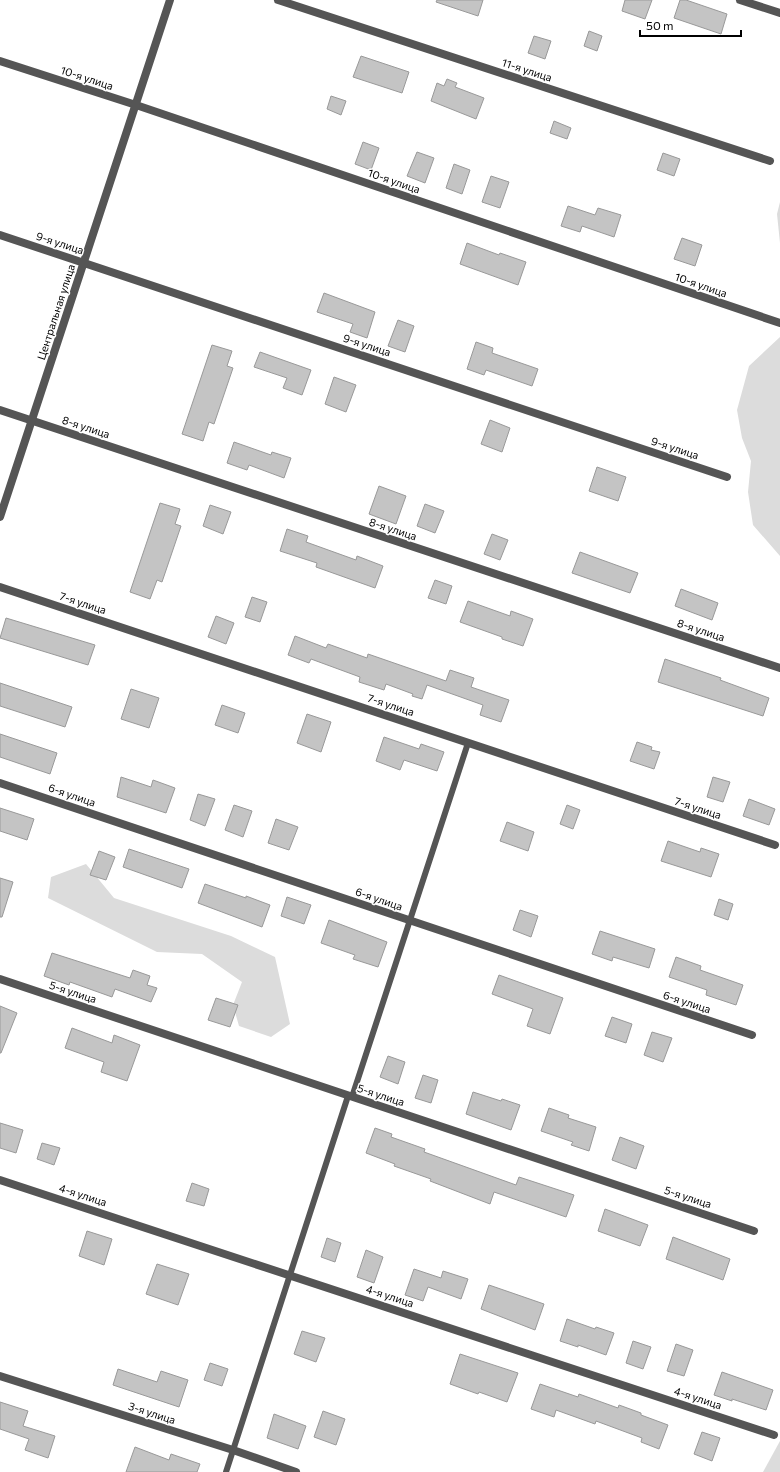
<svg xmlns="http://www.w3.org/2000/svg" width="780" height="1472" font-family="Commissioner,sans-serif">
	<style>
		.green { fill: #dcdcdc }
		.building { fill: #c4c4c4; stroke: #999 }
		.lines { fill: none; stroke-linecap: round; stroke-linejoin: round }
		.lane { stroke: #555; stroke-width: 6 }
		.street { stroke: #555; stroke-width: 8 }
		.labels { text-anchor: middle; stroke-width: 3; stroke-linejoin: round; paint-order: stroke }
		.street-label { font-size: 11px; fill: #000; stroke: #fff }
	</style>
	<rect width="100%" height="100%" fill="#fff"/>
	<!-- green -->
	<g class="green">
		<path d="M780,202V243L777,214Z"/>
		<path d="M780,337V556L753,525L748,492L751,461L742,438L737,410L749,366Z"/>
		<path d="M86,864L114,898L231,936L275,957L290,1024L271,1037L239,1026L233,1005L242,982L202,954L157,952L48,898L51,877Z"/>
		<path d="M780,1441V1472H763Z"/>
	</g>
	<!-- building -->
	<g class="building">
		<path d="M437,0H483L478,16L436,2Z"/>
		<path d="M625,0H652L645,19L622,11Z"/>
		<path d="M680,0H686L727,14L721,34L674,18Z"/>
		<path d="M589,31L602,36L597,51L584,46Z"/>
		<path d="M534,36L551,41L545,59L528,53Z"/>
		<path d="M361,56L409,72L402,93L353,77Z"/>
		<path d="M447,79L457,83L455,87L484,98L476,119L431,101L437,83L444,86Z"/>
		<path d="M331,96L346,101L341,115L327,109Z"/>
		<path d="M554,121L571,128L567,139L550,133Z"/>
		<path d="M363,142L379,148L371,170L355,164Z"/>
		<path d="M417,152L434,158L425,183L407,176Z"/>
		<path d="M663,153L680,159L674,176L657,170Z"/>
		<path d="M454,164L470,170L462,194L446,188Z"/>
		<path d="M491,176L509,182L500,208L482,202Z"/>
		<path d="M568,206L595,215L598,208L621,215L614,237L582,226L580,232L561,226Z"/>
		<path d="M682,238L702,245L695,266L674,259Z"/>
		<path d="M467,243L499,255L500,253L526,262L518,285L460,264Z"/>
		<path d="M324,293L375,312L367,338L350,332L353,324L317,312Z"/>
		<path d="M398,320L414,326L405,352L388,346Z"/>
		<path d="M476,342L493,348L492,353L538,369L532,386L486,370L484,375L467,369Z"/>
		<path d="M212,345L232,351L227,366L233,368L214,424L209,422L203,441L182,434Z"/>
		<path d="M260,352L311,370L302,395L283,388L287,378L254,367Z"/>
		<path d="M334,377L356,385L346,412L325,404Z"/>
		<path d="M490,420L510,428L502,452L481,444Z"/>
		<path d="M234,442L271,455L272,452L291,458L284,478L249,465L247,470L227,463Z"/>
		<path d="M597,467L626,477L618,501L589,491Z"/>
		<path d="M379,486L406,496L396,524L369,514Z"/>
		<path d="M160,503L180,509L175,524L181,526L162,582L157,580L150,599L130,592Z"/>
		<path d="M425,504L444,511L435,533L417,526Z"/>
		<path d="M210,505L231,512L223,534L203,526Z"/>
		<path d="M287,529L308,536L306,542L356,560L357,556L383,566L375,588L316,567L317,563L280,551Z"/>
		<path d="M492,534L508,540L500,560L484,554Z"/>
		<path d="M580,552L638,573L630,593L572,573Z"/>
		<path d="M435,580L452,586L446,604L428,598Z"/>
		<path d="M681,589L718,603L712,620L675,606Z"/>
		<path d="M252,597L267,602L260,622L245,617Z"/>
		<path d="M468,601L510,616L511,611L533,619L523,646L502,639V637L460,622Z"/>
		<path d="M216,616L234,623L226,644L208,637Z"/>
		<path d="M6,618L95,645L88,665L0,638Z"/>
		<path d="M295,636L326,648L328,644L367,658L368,654L446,681L450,670L474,678L471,687L509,700L501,722L480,715L483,705L427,685L422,699L412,696L413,694L386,684L384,690L359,682L360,677L311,659L309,663L288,655Z"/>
		<path d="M665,659L721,678L720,680L769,698L763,716L658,682Z"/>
		<path d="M0,683L72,707L65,727L0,706Z"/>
		<path d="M131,689L159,698L149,728L121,719Z"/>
		<path d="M222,705L245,713L238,733L215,725Z"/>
		<path d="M307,714L331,722L321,752L297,743Z"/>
		<path d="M0,734L57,753L50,774L0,757Z"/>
		<path d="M384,737L419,749L421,744L444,752L437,771L404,760L400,770L376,761Z"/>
		<path d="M637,742L652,747L651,750L660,752L654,769L630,761Z"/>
		<path d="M121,777L151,787L153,780L175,788L166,813L117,797Z"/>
		<path d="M713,777L730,782L723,802L707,797Z"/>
		<path d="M198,794L215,799L205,826L190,820Z"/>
		<path d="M749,799L775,809L769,825L743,816Z"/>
		<path d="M234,805L252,811L243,837L225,830Z"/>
		<path d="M567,805L580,810L573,829L560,824Z"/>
		<path d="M0,808L34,819L27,840L0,831Z"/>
		<path d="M276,819L298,827L289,850L268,843Z"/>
		<path d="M507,822L534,832L528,851L500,841Z"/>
		<path d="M668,841L700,852L701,848L719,854L711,877L661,861Z"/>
		<path d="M129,849L189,869L182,888L123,867Z"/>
		<path d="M99,851L115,857L106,880L90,875Z"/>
		<path d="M0,878L13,882L2,917H0Z"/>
		<path d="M205,884L246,898V896L270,905L262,927L198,903Z"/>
		<path d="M287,897L311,905L304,924L281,916Z"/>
		<path d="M719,899L733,904L728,920L714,915Z"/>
		<path d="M520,910L538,916L531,937L513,930Z"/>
		<path d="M329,920L387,942L378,967L353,959L355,955L321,943Z"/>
		<path d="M600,931L655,949L649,968L613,957L612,961L592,954Z"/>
		<path d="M52,953L130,978L133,970L150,976L147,985L157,988L151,1002L115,989L112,997L70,982L69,985L44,976Z"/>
		<path d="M676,957L701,966L700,970L743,985L736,1005L706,995L707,990L669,977Z"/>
		<path d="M499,975L563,998L550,1034L527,1026L533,1009L492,994Z"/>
		<path d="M216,998L238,1005L230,1027L208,1020Z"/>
		<path d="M0,1006L17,1013L1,1053H0Z"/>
		<path d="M612,1017L632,1024L626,1043L605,1036Z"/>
		<path d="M72,1028L112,1043L114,1035L140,1045L127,1081L101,1072L104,1062L65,1048Z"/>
		<path d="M652,1032L672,1038L663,1062L644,1055Z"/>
		<path d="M388,1056L405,1062L398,1084L380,1077Z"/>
		<path d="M423,1075L438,1080L431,1103L415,1098Z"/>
		<path d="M473,1092L501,1101L502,1099L520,1105L511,1130L466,1114Z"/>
		<path d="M549,1108L569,1115L568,1118L596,1127L589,1151L571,1145L573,1142L541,1131Z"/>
		<path d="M0,1123L23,1130L16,1153L0,1148Z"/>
		<path d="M375,1128L392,1134L391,1137L425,1149L424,1152L516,1185L519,1177L574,1195L566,1217L494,1192L490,1204L430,1181L431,1179L394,1166L395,1164L366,1153Z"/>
		<path d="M620,1137L644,1146L636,1169L612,1160Z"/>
		<path d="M42,1143L60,1148L54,1165L37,1159Z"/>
		<path d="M192,1183L209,1189L204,1206L186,1201Z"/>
		<path d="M605,1209L648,1225L640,1246L598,1231Z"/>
		<path d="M87,1231L112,1239L104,1265L79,1256Z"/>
		<path d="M673,1237L730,1259L723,1280L666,1259Z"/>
		<path d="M327,1238L341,1243L335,1262L321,1257Z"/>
		<path d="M366,1250L383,1257L374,1283L357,1277Z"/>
		<path d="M157,1264L189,1274L178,1305L146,1294Z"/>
		<path d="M414,1269L441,1278L443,1271L468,1279L461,1299L428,1287L423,1301L405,1295Z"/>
		<path d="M489,1285L544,1304L535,1330L481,1309Z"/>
		<path d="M567,1319L595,1329L596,1327L614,1333L606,1355L578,1345V1347L560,1341Z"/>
		<path d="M302,1331L325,1338L316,1362L294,1354Z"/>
		<path d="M633,1341L651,1347L643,1369L626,1363Z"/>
		<path d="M676,1344L693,1350L684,1376L667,1371Z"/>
		<path d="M460,1354L518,1373L507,1402L479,1392L478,1394L450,1384Z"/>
		<path d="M210,1363L228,1369L222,1386L204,1380Z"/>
		<path d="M118,1369L157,1382L161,1371L188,1380L179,1407L113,1385Z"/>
		<path d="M722,1372L773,1390L766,1410L732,1399V1401L714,1395Z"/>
		<path d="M540,1384L578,1397L579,1394L618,1408L619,1405L641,1413V1415L668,1425L659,1449L641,1442L642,1438L596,1421L595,1424L556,1410L554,1417L531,1409Z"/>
		<path d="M0,1402L28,1411L23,1426L55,1436L48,1458L25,1450L29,1439L0,1429Z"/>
		<path d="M323,1411L345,1419L336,1445L314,1437Z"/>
		<path d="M274,1414L306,1426L298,1449L267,1438Z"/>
		<path d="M702,1432L720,1438L712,1461L694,1454Z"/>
		<path d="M135,1447L169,1460L171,1454L200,1464L197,1472H126Z"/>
	</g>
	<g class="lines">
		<!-- lane -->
		<g class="lane">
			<path d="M352,1097L468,743"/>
			<path d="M226,1472L348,1096"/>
		</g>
		<!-- street -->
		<g class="street">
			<path d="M278,0L770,161"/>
			<path d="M740,0L780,13"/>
			<path d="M0,61L136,105L780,323"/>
			<path d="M0,235L727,477"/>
			<path d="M0,410L780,668"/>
			<path d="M0,517L170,0"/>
			<path d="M0,587L775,845"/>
			<path d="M0,783L752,1035"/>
			<path d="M0,979L754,1231"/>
			<path d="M0,1180L774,1435"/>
			<path d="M0,1376L233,1450L296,1472"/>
		</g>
	</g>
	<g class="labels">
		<!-- street labels -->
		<g class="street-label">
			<text transform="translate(527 70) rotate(18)" y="4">11-я улица</text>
			<text transform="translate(87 78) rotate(18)" y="4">10-я улица</text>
			<text transform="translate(394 181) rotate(19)" y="4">10-я улица</text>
			<text transform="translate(60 243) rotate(18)" y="4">9-я улица</text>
			<text transform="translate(701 285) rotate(19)" y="4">10-я улица</text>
			<text transform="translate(56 312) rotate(-72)" y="4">Центральная улица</text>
			<text transform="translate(367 345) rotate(18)" y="4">9-я улица</text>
			<text transform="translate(86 427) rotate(18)" y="4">8-я улица</text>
			<text transform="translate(675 448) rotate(18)" y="4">9-я улица</text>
			<text transform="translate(393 529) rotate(18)" y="4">8-я улица</text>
			<text transform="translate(83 603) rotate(18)" y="4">7-я улица</text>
			<text transform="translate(701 630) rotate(18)" y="4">8-я улица</text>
			<text transform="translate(391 705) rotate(18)" y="4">7-я улица</text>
			<text transform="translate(72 795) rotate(19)" y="4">6-я улица</text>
			<text transform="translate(698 808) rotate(18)" y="4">7-я улица</text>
			<text transform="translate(379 899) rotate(19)" y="4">6-я улица</text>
			<text transform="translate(73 992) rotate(18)" y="4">5-я улица</text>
			<text transform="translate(687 1002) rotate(18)" y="4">6-я улица</text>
			<text transform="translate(381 1095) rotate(18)" y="4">5-я улица</text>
			<text transform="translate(83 1195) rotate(18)" y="4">4-я улица</text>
			<text transform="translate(688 1197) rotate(18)" y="4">5-я улица</text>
			<text transform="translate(390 1296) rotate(18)" y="4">4-я улица</text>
			<text transform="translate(698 1398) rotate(18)" y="4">4-я улица</text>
			<text transform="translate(152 1413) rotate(18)" y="4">3-я улица</text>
		</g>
	</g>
	<!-- scale -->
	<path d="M640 30v6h101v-6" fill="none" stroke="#000000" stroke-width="2"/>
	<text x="646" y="30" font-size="12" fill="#000000" stroke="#ffffff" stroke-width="3" paint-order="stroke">50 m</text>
</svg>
